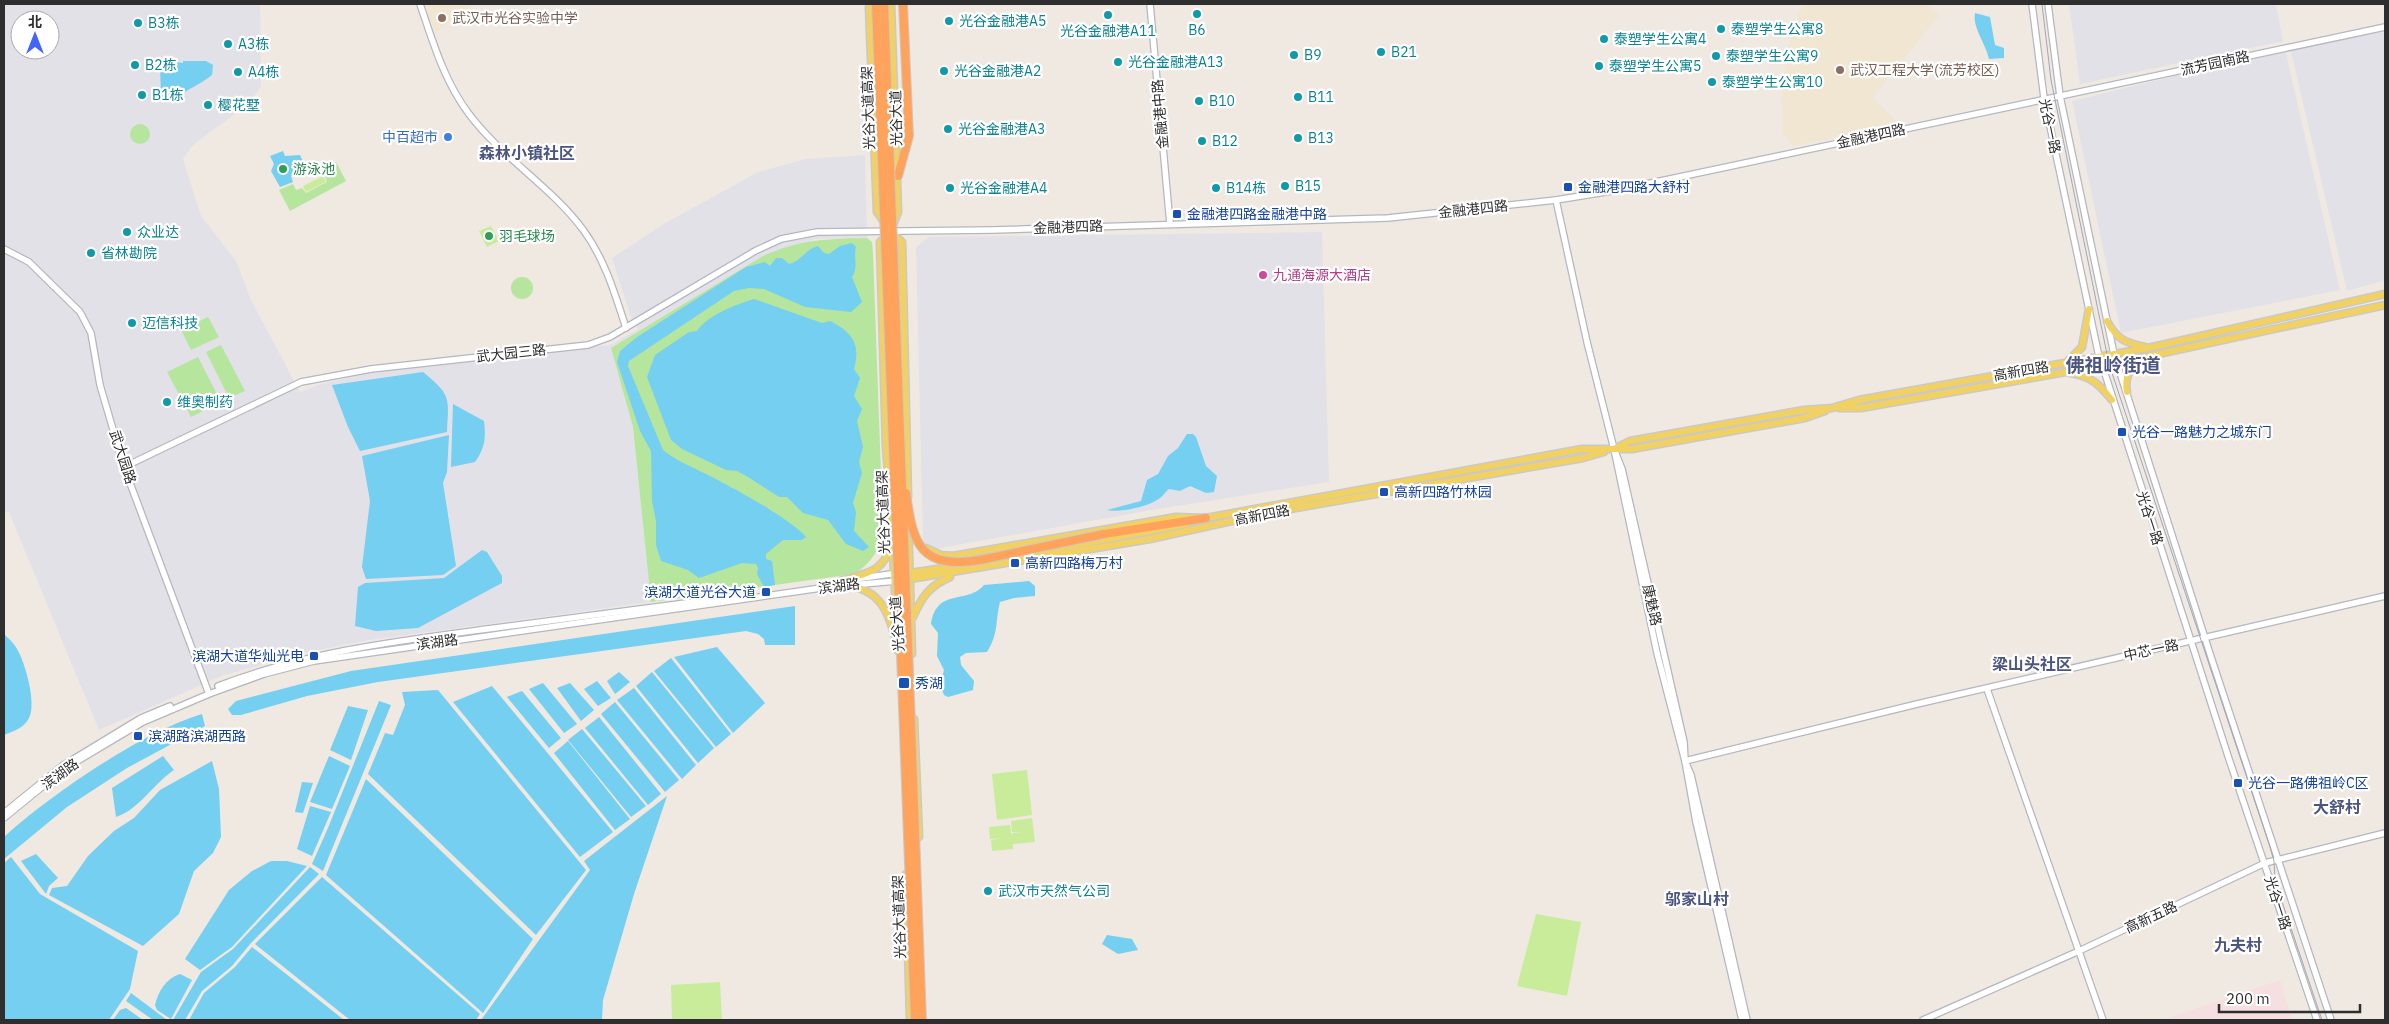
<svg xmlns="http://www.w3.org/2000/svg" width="2389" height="1024" font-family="'IBM Plex Sans','Noto Sans SC',sans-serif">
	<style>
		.industrial { fill: #e3e1e8; fill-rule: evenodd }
		.education { fill: #f0e6d1 }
		.medical { fill: #f5dfe0 }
		.green { fill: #b6e59e }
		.pitch { fill: #c9ec9a }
		.water { fill: #75cff0 }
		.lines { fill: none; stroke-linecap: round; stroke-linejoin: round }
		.secondary-casing { stroke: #b4b7c1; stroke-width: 8 }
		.primary-casing { stroke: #c9c9c9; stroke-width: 9 }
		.highway-casing { stroke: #c9c9c9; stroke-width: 10 }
		.secondary { stroke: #fff; stroke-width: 5.5 }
		.primary { stroke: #f2d163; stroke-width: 6 }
		.highway { stroke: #ffa35c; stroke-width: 8 }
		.tram { stroke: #a3a6b8; stroke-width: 1 }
		.highway-bridge-casing { stroke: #c9c9c9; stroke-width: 10; stroke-linecap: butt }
		.highway-bridge { stroke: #ffa35c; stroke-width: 8 }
		.culture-dot { fill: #0f9aa8; stroke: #fff; stroke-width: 2 }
		.education-dot { fill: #8d6e63; stroke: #fff; stroke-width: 2 }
		.shop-dot { fill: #3f7fe0; stroke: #fff; stroke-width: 2 }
		.leisure-dot { fill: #2e9e5b; stroke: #fff; stroke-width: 2 }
		.transit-dot { fill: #1a4fb4; stroke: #fff; stroke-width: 2 }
		.hotel-dot { fill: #d1479c; stroke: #fff; stroke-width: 2 }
		.labels { text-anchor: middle; stroke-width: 4.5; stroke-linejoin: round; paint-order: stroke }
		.education-label { font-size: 14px; fill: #785e54; stroke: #fff; text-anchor: start }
		.culture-label { font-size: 14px; fill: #0d838f; stroke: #fff; text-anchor: start }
		.street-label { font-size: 14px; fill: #2e2e2e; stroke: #fff }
		.shop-label { font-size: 14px; fill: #366cbe; stroke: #fff; text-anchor: end }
		.leisure-label { font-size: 14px; fill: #27864d; stroke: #fff; text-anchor: start }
		.transit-label { font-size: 14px; fill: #164399; stroke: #fff; text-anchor: start }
		.hotel-label { font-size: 14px; fill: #b23c85; stroke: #fff; text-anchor: start }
		.quarter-label { font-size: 16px; font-weight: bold; fill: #4d5680; stroke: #fff }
		.district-label { font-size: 19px; font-weight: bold; fill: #4d5680; stroke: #fff }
	</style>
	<rect width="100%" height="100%" fill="#efe9e1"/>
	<!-- industrial -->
	<g class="industrial">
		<path d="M4,4H260L261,87L249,103L193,145L183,159L201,216L236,261L251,300L300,392L318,385L373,372L610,345L638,329L631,317L612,258L662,225L758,172L806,159L865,155L867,238L814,239L611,348L633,427L651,602L369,640L304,653L224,675L99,730L9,512H4ZM20,20H50V50H20Z"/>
		<path d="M2069,4H2276L2283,41L2080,84Z"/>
		<path d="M2385,32V280L2347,291L2290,47Z"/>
		<path d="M2285,49L2340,290L2121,333L2072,101Z"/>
		<path d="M1322,232L1329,482L1152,510L935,549L923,541L916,247L929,237Z"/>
	</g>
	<!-- education -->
	<g class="education">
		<path d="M425,4H474L435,33Z"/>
		<path d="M1804,4H1927L1939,15L1872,98L1899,124L1793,146L1783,132L1782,86L1787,53L1798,15Z"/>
	</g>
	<!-- medical -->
	<path class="medical" d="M2280,980L2292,1020H2162Z"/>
	<!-- green -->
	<g class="green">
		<circle cx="140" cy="134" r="10"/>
		<path d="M336,162L346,181L290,211L279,190L293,184L296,190L302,188L306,193L327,182L324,174L330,170L328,165Z"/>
		<path d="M867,238L872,242L873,254L883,529C881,548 871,564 854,574L651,602L633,427L611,348L763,256C801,239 826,239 867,238Z"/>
		<circle cx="522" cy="288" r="11"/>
		<path d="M208,317L219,337L191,350L181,330Z"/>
		<path d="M221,345L245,391L229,398L206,352Z"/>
		<path d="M198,357L221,402L191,417L167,372Z"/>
	</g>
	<!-- pitch -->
	<g class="pitch">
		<path d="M323,176L326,182L306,192L303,186Z"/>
		<path d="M491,226L499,241L487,247L479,231Z"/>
		<path d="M1027,770L1032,815L997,820L992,774Z"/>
		<path d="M1032,818L1035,842L1013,844V849L992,851L991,840L1002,838L990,839L989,827L1010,825L1012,837V833L1021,832H1012L1011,821Z"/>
		<path d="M1536,914L1581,922L1567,996L1517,986Z"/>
		<path d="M720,982L722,1020H672L671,985Z"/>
	</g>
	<!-- water -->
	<g class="water">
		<path d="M1975,13L1990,17L1995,45L2004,48V58L1989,59C1986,44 1972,27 1975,13Z"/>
		<path d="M166,61L183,63V61H206L213,65L212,75C200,85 184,90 173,101H166L161,95L160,68Z"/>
		<path d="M283,151L285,156L300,155L305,166L294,170L295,173L291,176L293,182L280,187L271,171L274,164L270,156Z"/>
		<path d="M852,243L856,247C853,258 859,267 852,277L862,302L851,312L805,307L764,289L749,288L734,291L629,361L628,366L663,450C675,460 690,466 704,473C728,485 790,518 806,537L802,540H783L766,554V559L772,561L775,585L764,587L757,574L758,568L756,564L742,563L699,578L688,570L661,561L656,545V521L652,501L651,451L640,431L617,362L620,351L637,337L746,267L765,262L770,266L776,258H782L789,264C801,261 806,249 818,246L824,253L829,254L840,246Z"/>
		<path d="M754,299L822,323L830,321C852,332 861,344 854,369L860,378L854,396L862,409L857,421L863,447L859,462L862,473L853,503L856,512L854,531L869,547L863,551L846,544L828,520L803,513L787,497H779L748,477L737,471L726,470L682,449L671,440L647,377L655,355L689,332L697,331C706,316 737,304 754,299Z"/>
		<path d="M423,372C451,395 449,397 447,432L360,451L348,427L332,385Z"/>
		<path d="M453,404L484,421C486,438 485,448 475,462L451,467Z"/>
		<path d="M1187,434H1193L1196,437L1206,466L1217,476L1214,492L1206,493L1190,486L1180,491L1169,489C1165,492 1162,498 1157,500C1146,507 1119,513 1107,510L1141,501L1147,480L1158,474L1168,456L1178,448Z"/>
		<path d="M449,435L447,472L443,483L456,566L443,575L366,579L362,567L370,501L362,456Z"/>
		<path d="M482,550L487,552L502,576V583L418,628L376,631L355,626L358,587L365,583L444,578Z"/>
		<path d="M1029,581L1035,586V596L1014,598L1000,602C995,622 999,633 987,652L966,653L960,657L961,665L974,681L973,690L948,697L944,695L940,685L944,670L937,656L938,633L931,624C937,587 967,605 984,585Z"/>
		<path d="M795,606V645H765L764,639L758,634L746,631L378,682L307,696L241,715H232L228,709L236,701L351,671Z"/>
		<path d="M4,634C8,638 14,643 17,649C25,662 37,704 29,718C24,728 14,731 4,735Z"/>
		<path d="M717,647L765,703L733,733L674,657Z"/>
		<path d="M671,658L731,734L716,747L654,671Z"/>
		<path d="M619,672L630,682L615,694L607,681Z"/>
		<path d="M652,672L714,748L698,763L636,686Z"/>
		<path d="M597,681L611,698L598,706L584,689Z"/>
		<path d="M543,683L577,724L564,733L529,689Z"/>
		<path d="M570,683L594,710L581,721L557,688Z"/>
		<path d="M492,686L613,832L580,857L453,702Z"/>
		<path d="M634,688L696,765L682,779L617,700Z"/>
		<path d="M438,690L586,870L536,935L368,774L385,733L393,735L405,705L402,692Z"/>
		<path d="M522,691L561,738L549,748L507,697Z"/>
		<path d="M379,701L391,705L323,871L312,864L328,828Z"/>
		<path d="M615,702L679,780L665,792L601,714Z"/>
		<path d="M348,706L368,710L351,760L330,750Z"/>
		<path d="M202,714L205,726L127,768L67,807L4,859V837C50,795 142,732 202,714Z"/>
		<path d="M599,717L661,794L648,805L585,728Z"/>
		<path d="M582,729L646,806L631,817L568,740Z"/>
		<path d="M568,741L630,819L615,830L554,753Z"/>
		<path d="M163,756L174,770C153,784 140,809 116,817L112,788Z"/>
		<path d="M329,756L350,766L332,809L310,802Z"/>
		<path d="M212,761L219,789L221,837L213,853L194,871L179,914L143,946L49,895L52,888L67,886L88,856L114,831L134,818L160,790Z"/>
		<path d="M366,779L533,939L483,1013L326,875Z"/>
		<path d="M302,782L313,783L303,813L295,812Z"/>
		<path d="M667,796L634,894L603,1000L602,1020H481L590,870L584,861Z"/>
		<path d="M310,806L331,812L312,856L297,849Z"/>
		<path d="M36,854L58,878L49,886L46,894L21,861Z"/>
		<path d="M11,857L40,894L138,951L130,989L109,1020H4V863Z"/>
		<path d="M271,861H287L307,866L232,947L200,970L185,959L229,890L252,871Z"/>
		<path d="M310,867L319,874L251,943L232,966L202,991L185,1020H173L201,972L233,949Z"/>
		<path d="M322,877L480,1014L476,1020H350L255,944Z"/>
		<path d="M1107,935L1132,939L1138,950L1118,954L1102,944Z"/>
		<path d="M252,947L344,1020H189L204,993L235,967Z"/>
		<path d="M180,974L192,980L171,1019L157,1010L155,1005C158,992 166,978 180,974Z"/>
		<path d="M131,993L167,1020H153L126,1001Z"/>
		<path d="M126,1008L143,1020H113L120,1010Z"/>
	</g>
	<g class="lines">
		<!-- secondary casing -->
		<g class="secondary-casing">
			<g id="secondary">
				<path d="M420,4C433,42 444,81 469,114C502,158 552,187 584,231C605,260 615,294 626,328"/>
				<path d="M1150,4L1170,224"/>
				<path d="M2032,4L2044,98L2098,352L2228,756L2317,1020"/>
				<path d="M2048,4L2060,96L2114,354L2212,660L2331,1020"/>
				<path d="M1556,200L1587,342L1614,449"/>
				<path d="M4,249L29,262L80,312L91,333L100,385L124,467L209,694"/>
				<path d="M1614,449L1622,469L1684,742L1685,761L1657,653Z"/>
				<path d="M124,467L301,382L371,369L588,345L610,337L755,251L781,239L817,232L993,230L1388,218L1556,200L1618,190L2385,27"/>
				<path d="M855,579L898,573"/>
				<path d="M218,686C310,651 398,641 495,628C579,617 663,606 747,595"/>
				<path d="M1987,689L2103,1020"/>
				<path d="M1685,761L1917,704L2385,596"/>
				<path d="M4,813L62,766L141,718L170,706"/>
				<path d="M4,818L64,769L143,722L209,694L264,674L314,661L828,587L897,581"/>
				<path d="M1742,1020L1696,822L1685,761L1691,775L1747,1020"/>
				<path d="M1923,1020L2079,951L2265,863L2385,833"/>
			</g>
		</g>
		<!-- primary casing -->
		<g class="primary-casing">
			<g id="primary">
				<path d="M872,4L869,7L877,212L891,232L902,242L908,497"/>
				<path d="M891,4L898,212L893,225"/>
				<path d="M887,236L880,242L886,446L893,539"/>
				<path d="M2107,321C2116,339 2126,343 2145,347"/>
				<path d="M2068,361L2082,347L2089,309"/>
				<path d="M2070,373C2091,376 2100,385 2112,400"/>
				<path d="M2127,392C2124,377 2130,366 2144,359"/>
				<path d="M1839,408H1861L2117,363L2385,305"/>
				<path d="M1616,449H1632L1805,418L1825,411"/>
				<path d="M908,519L912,654"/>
				<path d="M926,548L941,555L953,556L1176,517L1206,518L1582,449H1614L1630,441L1804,410L1832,408L1859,400L2148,348L2385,294"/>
				<path d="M893,552L896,609"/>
				<path d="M990,561L1187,524"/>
				<path d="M910,573L978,563"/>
				<path d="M910,579L1150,539L1273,512L1583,458L1604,452"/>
				<path d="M840,581C869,573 884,572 893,541"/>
				<path d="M840,585C882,586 891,616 898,651"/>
				<path d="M913,617C922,597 929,586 950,577"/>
				<path d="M914,719L919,837"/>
				<path d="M906,874L910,1020"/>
			</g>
		</g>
		<!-- highway casing -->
		<g class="highway-casing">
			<g id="highway">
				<path d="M898,176L909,136L903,4"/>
				<path d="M1104,534L1206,518"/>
			</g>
		</g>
		<!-- secondary -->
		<use href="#secondary" class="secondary"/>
		<!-- primary -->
		<use href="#primary" class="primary"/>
		<!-- highway -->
		<use href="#highway" class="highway"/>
		<!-- tram -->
		<path class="tram" d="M2042,4L2051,80L2109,364L2270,847L2274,861L2275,881L2322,1020"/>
		<!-- highway-bridge casing -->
		<g class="highway-bridge-casing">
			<g id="highway-bridge">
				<path d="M876,4L915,1020"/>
				<path d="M884,4L922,1020"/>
				<path d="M906,493C913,546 921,569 980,560L1104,534"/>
			</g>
		</g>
		<!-- highway-bridge -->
		<use href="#highway-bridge" class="highway-bridge"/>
	</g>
	<!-- markers -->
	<g class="culture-dot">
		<circle cx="1197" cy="14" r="5"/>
		<circle cx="1108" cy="15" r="5"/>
		<circle cx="949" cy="21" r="5"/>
		<circle cx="138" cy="23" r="5"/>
		<circle cx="1721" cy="29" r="5"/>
		<circle cx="1604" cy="39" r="5"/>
		<circle cx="228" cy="44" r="5"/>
		<circle cx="1381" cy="52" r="5"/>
		<circle cx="1294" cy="55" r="5"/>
		<circle cx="1716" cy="56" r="5"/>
		<circle cx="1118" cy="62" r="5"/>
		<circle cx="135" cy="65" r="5"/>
		<circle cx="1599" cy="66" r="5"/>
		<circle cx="944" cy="71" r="5"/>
		<circle cx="238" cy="72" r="5"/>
		<circle cx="1712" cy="82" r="5"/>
		<circle cx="142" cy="95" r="5"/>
		<circle cx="1298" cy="97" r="5"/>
		<circle cx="1199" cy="101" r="5"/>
		<circle cx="208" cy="105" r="5"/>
		<circle cx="948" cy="129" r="5"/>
		<circle cx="1298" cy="138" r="5"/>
		<circle cx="1202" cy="141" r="5"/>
		<circle cx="1285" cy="186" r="5"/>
		<circle cx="950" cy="188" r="5"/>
		<circle cx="1216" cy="188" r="5"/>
		<circle cx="127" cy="232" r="5"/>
		<circle cx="91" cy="253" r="5"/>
		<circle cx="132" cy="323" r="5"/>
		<circle cx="167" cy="402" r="5"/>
		<circle cx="988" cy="891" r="5"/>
	</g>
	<g class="education-dot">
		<circle cx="442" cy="18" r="5"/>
		<circle cx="1840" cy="70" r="5"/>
	</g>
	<circle class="shop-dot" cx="448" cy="137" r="5"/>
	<g class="leisure-dot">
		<circle cx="283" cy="169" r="5"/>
		<circle cx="489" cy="236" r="5"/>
	</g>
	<g class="transit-dot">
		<rect x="1563" y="182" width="10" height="10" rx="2.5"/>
		<rect x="1172" y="209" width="10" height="10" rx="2.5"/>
		<rect x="2117" y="427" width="10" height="10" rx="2.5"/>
		<rect x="1379" y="487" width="10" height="10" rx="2.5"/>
		<rect x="1010" y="558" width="10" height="10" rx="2.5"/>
		<rect x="761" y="587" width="10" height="10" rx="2.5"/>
		<rect x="309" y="651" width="10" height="10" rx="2.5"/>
		<rect x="898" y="677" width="12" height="12" rx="2.5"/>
		<rect x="133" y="731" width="10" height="10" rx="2.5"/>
		<rect x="2233" y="778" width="10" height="10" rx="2.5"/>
	</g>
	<circle class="hotel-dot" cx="1263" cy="275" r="5"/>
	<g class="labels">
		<!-- education labels -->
		<g class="education-label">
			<text x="452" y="23">武汉市光谷实验中学</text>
			<text x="1850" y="75">武汉工程大学(流芳校区)</text>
		</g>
		<!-- culture labels -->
		<g class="culture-label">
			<text x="959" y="26">光谷金融港A5</text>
			<text x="148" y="28">B3栋</text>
			<text x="1731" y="34">泰塑学生公寓8</text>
			<text x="1197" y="35" text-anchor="middle">B6</text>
			<text x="1108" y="36" text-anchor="middle">光谷金融港A11</text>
			<text x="1614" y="44">泰塑学生公寓4</text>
			<text x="238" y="49">A3栋</text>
			<text x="1391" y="57">B21</text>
			<text x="1304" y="60">B9</text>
			<text x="1726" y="61">泰塑学生公寓9</text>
			<text x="1128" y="67">光谷金融港A13</text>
			<text x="145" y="70">B2栋</text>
			<text x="1609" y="71">泰塑学生公寓5</text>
			<text x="954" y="76">光谷金融港A2</text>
			<text x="248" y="77">A4栋</text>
			<text x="1722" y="87">泰塑学生公寓10</text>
			<text x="152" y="100">B1栋</text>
			<text x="1308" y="102">B11</text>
			<text x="1209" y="106">B10</text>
			<text x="218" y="110">樱花墅</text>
			<text x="958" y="134">光谷金融港A3</text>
			<text x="1308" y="143">B13</text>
			<text x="1212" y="146">B12</text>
			<text x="1295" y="191">B15</text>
			<text x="960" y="193">光谷金融港A4</text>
			<text x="1226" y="193">B14栋</text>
			<text x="137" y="237">众业达</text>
			<text x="101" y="258">省林勘院</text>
			<text x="142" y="328">迈信科技</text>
			<text x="177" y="407">维奥制药</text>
			<text x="998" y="896">武汉市天然气公司</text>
		</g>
		<!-- street labels -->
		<g class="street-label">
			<text transform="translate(2215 63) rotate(-12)" y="5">流芳园南路</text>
			<text transform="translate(868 108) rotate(-92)" y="5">光谷大道高架</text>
			<text transform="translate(1160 114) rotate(-95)" y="5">金融港中路</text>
			<text transform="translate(896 118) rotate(-91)" y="5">光谷大道</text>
			<text transform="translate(2050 126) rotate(78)" y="5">光谷一路</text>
			<text transform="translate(1871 136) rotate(-12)" y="5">金融港四路</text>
			<text transform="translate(1473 209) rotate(-6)" y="5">金融港四路</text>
			<text transform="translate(1068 227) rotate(-2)" y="5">金融港四路</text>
			<text transform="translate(511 353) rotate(-6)" y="5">武大园三路</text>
			<text transform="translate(2021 371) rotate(-10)" y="5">高新四路</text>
			<text transform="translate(123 457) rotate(72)" y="5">武大园路</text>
			<text transform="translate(883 512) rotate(-92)" y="5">光谷大道高架</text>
			<text transform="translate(1262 515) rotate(-11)" y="5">高新四路</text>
			<text transform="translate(2150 518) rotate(72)" y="5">光谷一路</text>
			<text transform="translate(839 586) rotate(-7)" y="5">滨湖路</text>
			<text transform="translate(1652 605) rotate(77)" y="5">康魅路</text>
			<text transform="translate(897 624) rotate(-94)" y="5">光谷大道</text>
			<text transform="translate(437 642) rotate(-8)" y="5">滨湖路</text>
			<text transform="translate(2151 650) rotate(-12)" y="5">中芯一路</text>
			<text transform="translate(60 774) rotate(-36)" y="5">滨湖路</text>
			<text transform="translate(2278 903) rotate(72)" y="5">光谷一路</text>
			<text transform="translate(899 917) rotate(-92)" y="5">光谷大道高架</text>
			<text transform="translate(2151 917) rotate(-25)" y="5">高新五路</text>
		</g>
		<!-- shop labels -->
		<g class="shop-label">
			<text x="438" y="142">中百超市</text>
		</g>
		<!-- leisure labels -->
		<g class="leisure-label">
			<text x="293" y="174">游泳池</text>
			<text x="499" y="241">羽毛球场</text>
		</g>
		<!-- transit labels -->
		<g class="transit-label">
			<text x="1578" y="192">金融港四路大舒村</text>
			<text x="1187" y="219">金融港四路金融港中路</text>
			<text x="2132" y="437">光谷一路魅力之城东门</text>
			<text x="1394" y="497">高新四路竹林园</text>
			<text x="1025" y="568">高新四路梅万村</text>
			<text x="756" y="597" text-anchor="end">滨湖大道光谷大道</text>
			<text x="304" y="661" text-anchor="end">滨湖大道华灿光电</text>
			<text x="915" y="688">秀湖</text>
			<text x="148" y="741">滨湖路滨湖西路</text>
			<text x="2248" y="788">光谷一路佛祖岭C区</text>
		</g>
		<!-- hotel labels -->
		<g class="hotel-label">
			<text x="1273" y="280">九通海源大酒店</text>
		</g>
		<!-- quarter labels -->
		<g class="quarter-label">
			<text x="527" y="159">森林小镇社区</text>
			<text x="2032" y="670">梁山头社区</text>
			<text x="2337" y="813">大舒村</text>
			<text x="1697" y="905">邬家山村</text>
			<text x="2238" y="951">九夫村</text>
		</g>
		<!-- district labels -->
		<g class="district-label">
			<text x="2113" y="372">佛祖岭街道</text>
		</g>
	</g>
	<!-- border -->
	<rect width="2389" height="1024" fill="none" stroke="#2e2e2e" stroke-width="10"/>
	<!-- north arrow -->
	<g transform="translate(35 35)"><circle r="24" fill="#ffffff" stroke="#ababab"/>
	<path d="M0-4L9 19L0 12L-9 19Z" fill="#4264fb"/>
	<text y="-8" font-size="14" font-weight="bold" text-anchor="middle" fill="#2e2e2e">北</text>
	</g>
	<!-- scale -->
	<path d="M2219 1004v8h141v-8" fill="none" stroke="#2e2e2e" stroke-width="2.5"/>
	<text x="2226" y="1004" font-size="15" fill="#2e2e2e" stroke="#ffffff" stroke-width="4" paint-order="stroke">200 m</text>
</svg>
